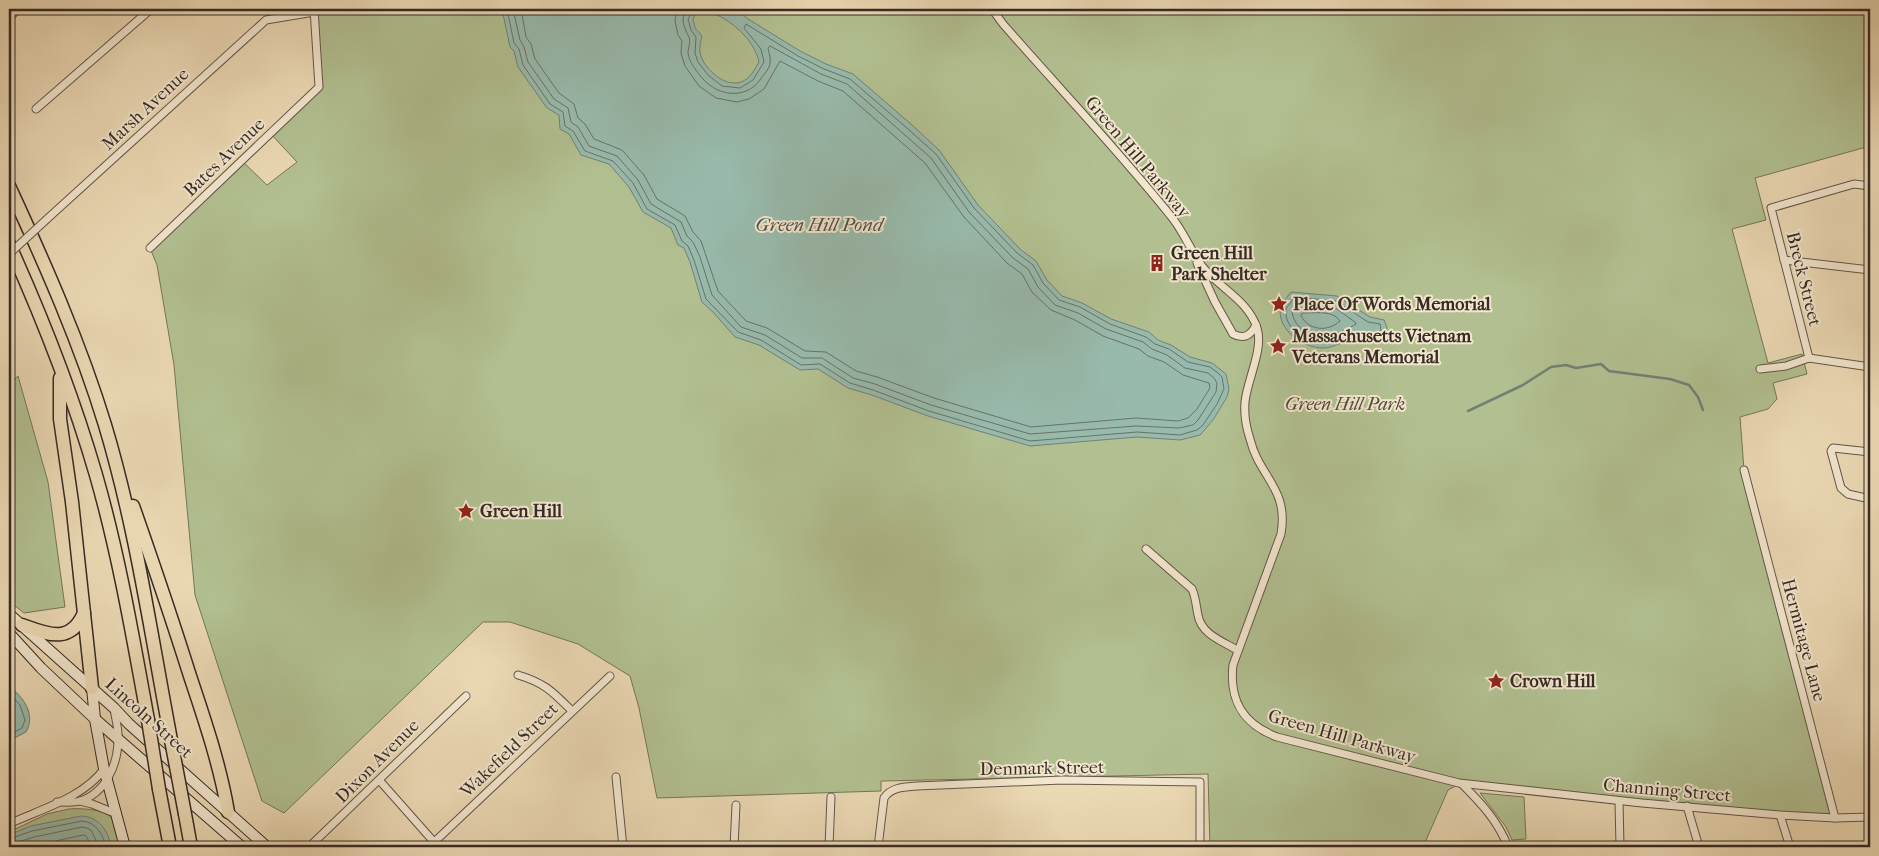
<svg xmlns="http://www.w3.org/2000/svg" width="1879" height="856" font-family="'IM FELL French Canon',serif">
	<style>
		.green { fill: #b2c091; stroke: #74765b }
		.water { fill: #98baac; stroke: #718176; fill-rule: evenodd }
		.lines { fill: none; stroke-linecap: round; stroke-linejoin: round }
		.shore { stroke: #687268; stroke-width: 1 }
		.stream { stroke: #718176; stroke-width: 2.5 }
		.street-casing { stroke: #645649; stroke-width: 9 }
		.secondary-casing { stroke: #372b25; stroke-width: 12 }
		.highway-casing { stroke: #372b25; stroke-width: 15 }
		.street { stroke: #f2e6ce; stroke-width: 7 }
		.secondary { stroke: #f2e6ce; stroke-width: 10 }
		.highway { stroke: #ebd9b4; stroke-width: 12 }
		.street-bridge-casing { stroke: #645649; stroke-width: 9; stroke-linecap: butt }
		.highway-bridge-casing { stroke: #372b25; stroke-width: 15; stroke-linecap: butt }
		.street-bridge { stroke: #f2e6ce; stroke-width: 7 }
		.highway-bridge { stroke: #ebd9b4; stroke-width: 12 }
		.labels { text-anchor: middle; stroke-width: 4; stroke-linejoin: round; paint-order: stroke }
		.street-label { font-size: 18px; fill: #372b25; stroke: #f2e6ce }
		.poi-label { font-size: 18px; font-weight: bold; fill: #372b25; stroke: #f2e6ce; text-anchor: start }
		.park-label { font-size: 18px; font-style: italic; fill: #50493b; stroke: #f2e6ce }
		.water-label { font-size: 19px; font-style: italic; fill: #4f4f47; stroke: #f2e6ce }
	</style>
	<rect width="100%" height="100%" fill="#ebd9b4"/>
	<filter id="stains"><feTurbulence type="fractalNoise" baseFrequency=".004" numOctaves="4"/><feColorMatrix values="0 0 0 0 .2 0 0 0 0 .09 0 0 0 0 .02 0 0 0 .5 -.17"/></filter>
	<radialGradient id="worn" r=".72"><stop offset=".6" stop-color="#630" stop-opacity="0"/><stop offset="1" stop-color="#630" stop-opacity=".3"/></radialGradient>
	<!-- green -->
	<g class="green">
		<path d="M314,9H1870V146L1755,178L1766,220L1732,229L1768,363L1802,354L1807,374L1773,383L1777,399L1768,409L1740,417L1744,470L1835,818L1461,783L1448,790L1423,847H1210L1208,774L881,781V791L657,798L639,708L630,676L578,644L510,622H483L284,813L262,801L195,595L174,365L157,265L150,248L241,160L267,185L297,162L270,133L318,87Z"/>
		<path d="M18,376L48,482L65,607L24,613L9,601V385Z"/>
		<path d="M1480,793L1524,797L1526,839L1512,840L1506,827Z"/>
		<path d="M69,809C81,808 107,809 113,820C117,828 118,839 120,847H9V832L47,814Z"/>
	</g>
	<!-- water -->
	<g class="water">
		<path d="M502,9H736L748,19L800,51L826,64L853,74L912,125L939,150L978,205L1021,250L1036,261L1047,280L1062,296L1082,303L1111,319L1149,332L1158,340L1171,345L1190,357L1212,363L1226,374L1229,389L1227,397L1213,420L1200,435L1180,440L1137,437L1030,446L928,416L872,395L848,388L818,369L800,370L759,345L735,337L714,313L702,302L690,262L684,248L678,245L671,228L643,212L629,187L609,164L581,155L569,134L560,129L559,115L547,108L518,67L514,51L510,47ZM701,11C724,12 755,39 759,62C754,70 750,79 741,82C724,88 702,67 700,52C699,47 701,41 702,36L695,28L693,19L696,13Z"/>
		<path d="M1291,292L1337,296L1370,317L1384,320C1396,344 1368,335 1356,337C1344,340 1335,348 1323,348C1304,348 1280,332 1280,311C1280,306 1287,297 1291,292Z"/>
		<path d="M9,687C24,696 36,716 26,732L9,741Z"/>
		<path d="M81,816C99,817 108,830 111,847H9V835L31,826Z"/>
	</g>
	<g class="lines">
		<!-- shore -->
		<g class="shore">
			<path d="M507,9L514,43L519,49L523,65L550,104L563,112L565,126L573,131L585,151L613,161L633,183L647,209L675,225L682,241L688,246L694,260L706,299L738,332L761,340L801,365L820,364L850,383L873,390L929,411L1030,441L1137,432L1180,435L1197,430L1203,425L1217,404L1224,389L1222,377L1218,373L1210,367L1188,362L1169,349L1155,344L1146,337L1110,324L1080,307L1059,300L1043,283L1033,265L1017,253L974,208L936,154L908,129L850,79L824,69L798,56L746,24L744,28L761,49L764,62L753,80L740,88L722,86L708,75L698,62L695,53L696,37L691,30L688,19L694,9"/>
			<path d="M513,9L520,40L524,47L528,62L554,99L568,108L571,122L578,127L589,146L617,156L638,180L651,204L681,222L687,236L693,242L700,257L712,295L741,327L765,335L802,358H822L853,378L875,384L931,405L1030,434L1136,426L1179,428L1193,425L1198,420L1216,392L1217,383L1214,378L1208,373L1185,368L1167,355L1152,349L1143,342L1106,329L1078,313L1055,305L1038,287L1028,269L1013,258L969,212L931,158L847,84L821,74L770,46L768,48C769,53 771,59 770,64C769,69 765,73 762,77C749,99 720,98 703,79C697,72 689,62 688,53C688,48 691,42 689,37C684,27 680,20 686,9"/>
			<path d="M521,9L526,37L531,44L535,59L559,93L574,104L578,118L585,124L594,139L622,150L644,175L657,199L685,216L693,232L701,241L718,291L746,321L767,328L805,351L826,352L856,371L877,377L934,398L1031,427L1136,418L1178,421L1188,418L1197,409L1205,396L1210,388L1209,383L1183,375L1164,362L1148,356L1139,349L1103,336L1075,320L1051,310L1032,292L1022,274L1007,263L964,217L925,163L843,91L818,81L780,61L764,89L749,99L737,102L716,98L699,86L685,66L681,53L682,41L678,35L675,21L677,9"/>
			<path d="M1295,297L1336,301L1368,322L1380,324L1381,330C1375,336 1363,331 1355,332C1346,334 1338,340 1329,342C1310,346 1283,330 1286,309Z"/>
			<path d="M1298,305L1334,307L1355,322L1356,324C1350,328 1334,335 1327,336C1312,339 1293,328 1292,311Z"/>
			<path d="M1303,313C1315,313 1333,310 1340,321C1328,332 1309,331 1301,316Z"/>
			<path d="M9,693L20,705L25,720L22,728L9,735"/>
			<path d="M9,839L32,831L82,821C96,822 103,834 106,847"/>
			<path d="M9,845L34,837L82,827L87,828L91,830L99,847"/>
			<path d="M28,847L83,835L86,836L92,847"/>
		</g>
		<!-- stream -->
		<path class="stream" d="M1468,411L1523,385L1551,367L1566,365L1576,368L1601,364L1609,371L1670,379L1689,385L1698,397L1703,410"/>
		<!-- street casing -->
		<g class="street-casing">
			<g id="street">
				<path d="M992,9L1003,24C1058,87 1117,149 1170,215C1183,230 1190,250 1202,266C1219,288 1248,300 1257,328C1264,349 1247,380 1245,402C1244,414 1246,427 1250,439C1259,477 1289,488 1281,534L1233,665C1229,701 1243,724 1277,737L1459,783L1642,803L1780,815L1835,818L1870,817"/>
				<path d="M9,18L18,9"/>
				<path d="M36,109L151,9"/>
				<path d="M47,219L266,20L314,12"/>
				<path d="M150,248L319,87L314,9"/>
				<path d="M1784,260L1870,270"/>
				<path d="M1197,263L1215,302L1233,334C1244,340 1251,335 1256,325"/>
				<path d="M1809,358L1771,208L1854,184L1870,186"/>
				<path d="M1760,369L1786,366L1809,358L1870,367"/>
				<path d="M1870,452L1833,448L1831,451L1841,488L1848,494L1870,499"/>
				<path d="M1744,470L1835,818"/>
				<path d="M1146,549L1192,589C1196,598 1196,606 1198,615C1201,634 1222,641 1237,650"/>
				<path d="M518,675C545,683 553,692 572,711"/>
				<path d="M616,777L623,847"/>
				<path d="M380,781L434,842"/>
				<path d="M1462,784C1481,803 1498,821 1508,847"/>
				<path d="M80,801L92,804L117,814"/>
				<path d="M1619,801L1620,847"/>
				<path d="M57,802C64,802 73,803 80,801C106,793 118,764 118,739C119,729 115,718 114,708"/>
				<path d="M1687,806L1699,847"/>
				<path d="M1780,815L1790,847"/>
				<path d="M9,824C41,809 83,798 104,769"/>
				<path d="M309,847L466,696"/>
				<path d="M429,847L610,676"/>
				<path d="M734,847L736,805"/>
				<path d="M829,847L831,797"/>
				<path d="M878,847L884,798C891,787 905,787 917,786L1062,780L1200,782V847"/>
			</g>
		</g>
		<!-- secondary casing -->
		<g class="secondary-casing">
			<g id="secondary">
				<path d="M9,614L114,708L129,724L267,847"/>
				<path d="M9,633L41,668L95,719L242,847"/>
				<path d="M92,688L95,719L104,769L125,847"/>
			</g>
		</g>
		<!-- highway casing -->
		<g class="highway-casing">
			<g id="highway">
				<path d="M9,186C45,264 80,343 105,425C136,528 151,635 171,740"/>
				<path d="M9,244C43,319 73,396 96,475C119,555 133,638 148,720"/>
				<path d="M60,378V419L72,502L92,688"/>
				<path d="M133,506C153,563 172,619 190,676C205,721 220,765 228,812"/>
				<path d="M22,625C47,634 70,645 84,613"/>
				<path d="M159,789L170,847"/>
				<path d="M185,814L191,847"/>
			</g>
		</g>
		<!-- street -->
		<use href="#street" class="street"/>
		<!-- secondary -->
		<use href="#secondary" class="secondary"/>
		<!-- highway -->
		<use href="#highway" class="highway"/>
		<!-- street-bridge casing -->
		<g class="street-bridge-casing">
			<path id="street-bridge" d="M9,254L47,219"/>
		</g>
		<!-- highway-bridge casing -->
		<g class="highway-bridge-casing">
			<g id="highway-bridge">
				<path d="M148,720L159,789"/>
				<path d="M171,740L185,814"/>
			</g>
		</g>
		<!-- street-bridge -->
		<use href="#street-bridge" class="street-bridge"/>
		<!-- highway-bridge -->
		<use href="#highway-bridge" class="highway-bridge"/>
	</g>
	<!-- icons -->
	<defs>
		<g id="building-bare" transform="scale(1.35)"><path d="M-4-6H4V6H1V3H-1V6H-4ZM-2.5-4.3h1.7v1.8h-1.7ZM.8-4.3h1.7v1.8H.8ZM-2.5-1h1.7V.8h-1.7ZM.8-1h1.7V.8H.8Z" fill="#8f2418" stroke="#f2e6ce" stroke-width="2.5" paint-order="stroke"/></g>
		<g id="sight-bare" transform="scale(1.35)"><path d="M0-6L1.8-2.2L6-1.7L2.9 1.2L3.7 5.4L0 3.3L-3.7 5.4L-2.9 1.2L-6-1.7L-1.8-2.2Z" fill="#8f2418" stroke="#f2e6ce" stroke-width="2.5" paint-order="stroke"/></g>
	</defs>
	<g fill-rule="evenodd">
		<use href="#building-bare" x="1157" y="263"/>
		<use href="#sight-bare" x="1279" y="304"/>
		<use href="#sight-bare" x="1278" y="346"/>
		<use href="#sight-bare" x="466" y="511"/>
		<use href="#sight-bare" x="1496" y="681"/>
	</g>
	<g class="labels">
		<!-- street labels -->
		<g class="street-label">
			<text transform="translate(145 109) rotate(-43)" y="6">Marsh Avenue</text>
			<text transform="translate(224 157) rotate(-44)" y="6">Bates Avenue</text>
			<text transform="translate(1138 157) rotate(50)" y="6">Green Hill Parkway</text>
			<text transform="translate(1804 279) rotate(76)" y="6">Breck Street</text>
			<text transform="translate(1804 640) rotate(75)" y="6">Hermitage Lane</text>
			<text transform="translate(149 718) rotate(42)" y="6">Lincoln Street</text>
			<text transform="translate(1342 736) rotate(16)" y="6">Green Hill Parkway</text>
			<text transform="translate(509 750) rotate(-44)" y="6">Wakefield Street</text>
			<text transform="translate(377 761) rotate(-45)" y="6">Dixon Avenue</text>
			<text transform="translate(1042 768) rotate(-1)" y="6">Denmark Street</text>
			<text transform="translate(1667 790) rotate(5)" y="6">Channing Street</text>
		</g>
		<!-- poi labels -->
		<g class="poi-label">
			<text x="1171" y="259">Green Hill<tspan x="1171" dy="21">Park Shelter</tspan></text>
			<text x="1293" y="310">Place Of Words Memorial</text>
			<text x="1292" y="342">Massachusetts Vietnam<tspan x="1292" dy="21">Veterans Memorial</tspan></text>
			<text x="480" y="517">Green Hill</text>
			<text x="1510" y="687">Crown Hill</text>
		</g>
		<!-- park labels -->
		<g class="park-label">
			<text x="1345" y="410">Green Hill Park</text>
		</g>
		<!-- water labels -->
		<g class="water-label">
			<text x="819" y="231">Green Hill Pond</text>
		</g>
	</g>
	<!-- margin -->
	<rect width="1879" height="856" fill="none" stroke="#ebd9b4" stroke-width="30"/>
	<rect x="10" y="10" width="1859" height="836" fill="none" stroke="#372b25" stroke-width="2.5"/>
	<rect x="15" y="15" width="1849" height="826" fill="none" stroke="#372b25"/>
	<rect width="100%" height="100%" filter="url(#stains)"/>
	<rect width="100%" height="100%" fill="url(#worn)"/>
</svg>
